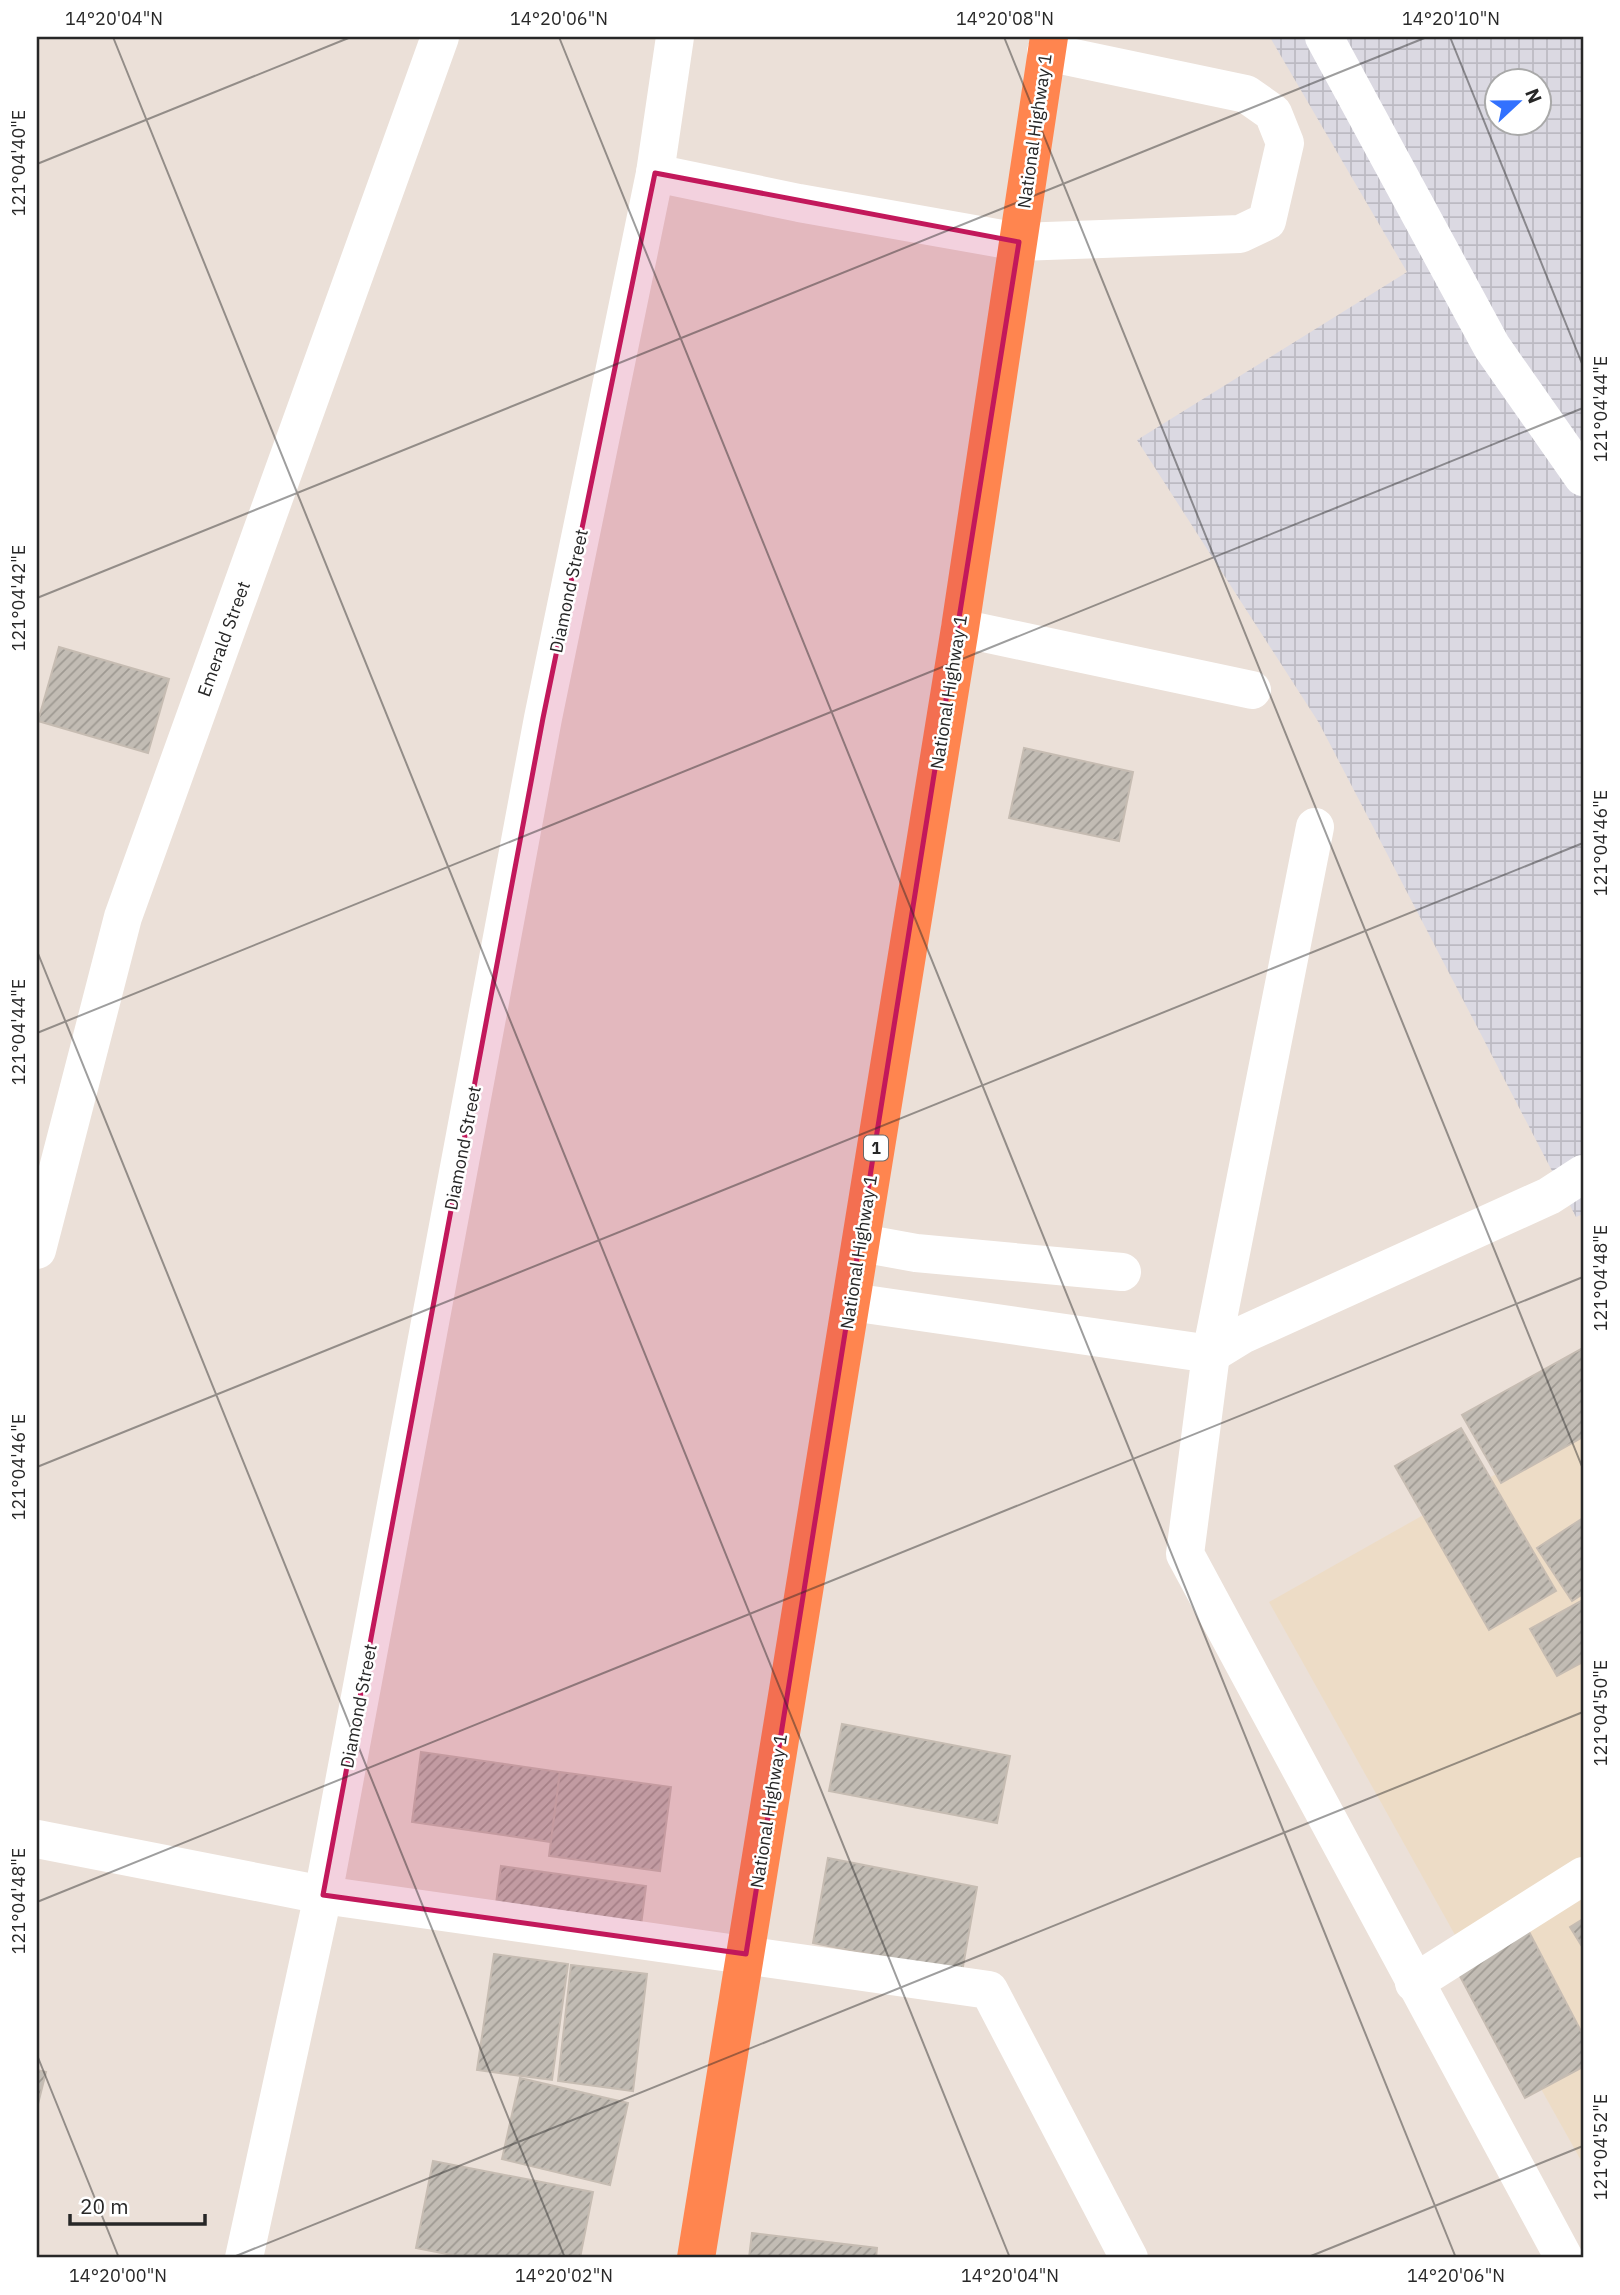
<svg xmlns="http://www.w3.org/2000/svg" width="1620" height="2295" font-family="'IBM Plex Sans',sans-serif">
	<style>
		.industrial { fill: url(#industrial-grid); fill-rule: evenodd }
		.education { fill: #eddcc6 }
		.building { fill: url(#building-hatch); stroke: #c6bcb2; stroke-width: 2 }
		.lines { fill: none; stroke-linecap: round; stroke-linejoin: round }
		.minor { stroke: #fff; stroke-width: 38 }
		.highway { stroke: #ff854f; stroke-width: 38 }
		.marked { fill: #c2185b; fill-opacity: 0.2; stroke: #c2185b; stroke-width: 5; stroke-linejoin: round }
		.ticks { fill: none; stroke: #272727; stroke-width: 2; stroke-opacity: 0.45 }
		.labels { text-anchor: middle; stroke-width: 5; stroke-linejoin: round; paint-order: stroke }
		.shield { fill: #fff; stroke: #686868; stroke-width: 2 }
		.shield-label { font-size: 16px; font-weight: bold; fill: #272727 }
		.street-label { font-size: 18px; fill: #272727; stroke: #fff }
		.neatline { fill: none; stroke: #272727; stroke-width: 2.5 }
		.ticks-label { font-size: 18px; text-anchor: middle; fill: #272727 }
	</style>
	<defs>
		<pattern id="industrial-grid" width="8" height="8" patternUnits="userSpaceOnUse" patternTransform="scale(1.75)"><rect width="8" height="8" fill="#dbd9e2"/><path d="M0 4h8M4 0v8" fill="none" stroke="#bcbac2"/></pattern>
		<pattern id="building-hatch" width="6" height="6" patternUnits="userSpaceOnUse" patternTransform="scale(1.75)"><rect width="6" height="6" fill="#c2bcb4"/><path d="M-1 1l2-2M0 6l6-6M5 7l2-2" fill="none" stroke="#9e9992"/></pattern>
	</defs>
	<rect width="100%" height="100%" fill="#ebe0d8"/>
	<!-- industrial -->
	<path class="industrial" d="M1276,37H1583V1214L1576,1217L1319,723L1137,440L1407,272L1271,39ZM1498,80H1540V122H1498Z"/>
	<!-- education -->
	<path class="education" d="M1583,1425V2164L1269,1602Z"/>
	<!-- building -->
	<g class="building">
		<path d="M59,647L169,679L148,753L38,721Z"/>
		<path d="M1024,748L1133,772L1119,841L1009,818Z"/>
		<path d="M1583,1348V1437L1501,1483L1462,1415Z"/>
		<path d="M1461,1428L1556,1591L1489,1630L1395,1466Z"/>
		<path d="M1583,1518V1594L1572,1601L1537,1548Z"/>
		<path d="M1583,1600V1662L1557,1676L1530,1629Z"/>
		<path d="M842,1724L1010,1756L997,1823L829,1791Z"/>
		<path d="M421,1752L560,1772L551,1842L412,1822Z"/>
		<path d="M560,1772L671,1787L660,1871L549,1856Z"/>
		<path d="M828,1858L977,1887L962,1972L813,1943Z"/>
		<path d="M501,1866L646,1886L641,1925L496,1904Z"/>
		<path d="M1583,1919V1948L1570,1927Z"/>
		<path d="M1527,1928L1583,2035V2067L1525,2098L1455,1967Z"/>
		<path d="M494,1954L568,1964L552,2080L477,2070Z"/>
		<path d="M571,1965L647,1974L633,2091L558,2081Z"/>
		<path d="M37,2070L46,2072L37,2108Z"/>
		<path d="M520,2078L628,2103L610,2185L502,2159Z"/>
		<path d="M433,2161L593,2192L580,2258H467L416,2248Z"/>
		<path d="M752,2233L877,2248L876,2258H749Z"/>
	</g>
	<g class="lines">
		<!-- minor -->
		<g class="minor">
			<path d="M1324,37L1492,347L1583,477"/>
			<path d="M655,173L799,203L1019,242L1240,234L1267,221L1285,143L1273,113L1246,94L1046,52"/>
			<path d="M960,628L1252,690"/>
			<path d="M1315,827L1211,1354L1185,1554L1564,2258"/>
			<path d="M861,1243L916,1253L1122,1272"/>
			<path d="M37,1250L123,917L440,37"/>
			<path d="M851,1302L1211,1354L1242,1335L1549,1196L1583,1174"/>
			<path d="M37,1839L323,1895L989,1990L1129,2258"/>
			<path d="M1414,1983L1583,1876"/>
			<path d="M244,2258L323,1895L543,718L655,173L675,37"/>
		</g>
		<!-- highway -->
		<path class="highway" d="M696,2258L960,628L1049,37"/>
	</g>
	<!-- marked area -->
	<path class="marked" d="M655,173L1019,242L746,1954L323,1895L543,718Z"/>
	<!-- ticks -->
	<path class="ticks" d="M113,37L1010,2258M559,37L1456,2258M1004,37L1583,1469M1450,37L1583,366M37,164L351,37M37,598L1427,37M37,951L565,2258M37,1033L1583,408M37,1467L1583,843M37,1902L1583,1277M37,2055L119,2258M231,2258L1583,1712M1306,2258L1583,2146"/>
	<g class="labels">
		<!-- shield labels -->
		<rect class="shield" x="864" y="1135.5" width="24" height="25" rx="5"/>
		<g class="shield-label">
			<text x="876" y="1154">1</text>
		</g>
		<!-- street labels -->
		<g class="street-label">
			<text transform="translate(1035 131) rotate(-82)" y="6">National Highway 1</text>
			<text transform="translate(569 591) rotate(-78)" y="6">Diamond Street</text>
			<text transform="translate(224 639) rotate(-70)" y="6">Emerald Street</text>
			<text transform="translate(949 692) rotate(-81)" y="6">National Highway 1</text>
			<text transform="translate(463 1148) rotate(-79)" y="6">Diamond Street</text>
			<text transform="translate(859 1252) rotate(-81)" y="6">National Highway 1</text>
			<text transform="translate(359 1706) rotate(-79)" y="6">Diamond Street</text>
			<text transform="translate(769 1811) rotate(-81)" y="6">National Highway 1</text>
		</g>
	</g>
	<!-- border -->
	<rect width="1620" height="2295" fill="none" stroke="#ffffff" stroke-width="77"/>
	<!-- north arrow -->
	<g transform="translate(1518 102) rotate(68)"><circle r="33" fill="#ffffff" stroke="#a9a9a9" stroke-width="2"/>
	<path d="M0-5L12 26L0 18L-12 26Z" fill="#3271fe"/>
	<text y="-10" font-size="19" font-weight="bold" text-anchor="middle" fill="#272727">N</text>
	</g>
	<!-- scale -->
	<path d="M70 2214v10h135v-10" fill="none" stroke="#272727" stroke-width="3.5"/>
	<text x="80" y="2214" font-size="21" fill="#272727" stroke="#ffffff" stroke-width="5" paint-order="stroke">20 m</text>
	<rect x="38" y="38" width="1544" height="2218" class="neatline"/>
	<g class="ticks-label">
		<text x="114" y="25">14°20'04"N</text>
		<text x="559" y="25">14°20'06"N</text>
		<text x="1005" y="25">14°20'08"N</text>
		<text x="1451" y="25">14°20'10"N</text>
		<text transform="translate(19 163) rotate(-90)" y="6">121°04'40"E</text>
		<text transform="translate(1601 409) rotate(-90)" y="6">121°04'44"E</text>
		<text transform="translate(19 598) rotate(-90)" y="6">121°04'42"E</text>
		<text transform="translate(1601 843) rotate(-90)" y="6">121°04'46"E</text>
		<text transform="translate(19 1032) rotate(-90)" y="6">121°04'44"E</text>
		<text transform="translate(1601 1278) rotate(-90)" y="6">121°04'48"E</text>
		<text transform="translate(19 1467) rotate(-90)" y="6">121°04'46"E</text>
		<text transform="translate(1601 1713) rotate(-90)" y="6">121°04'50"E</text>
		<text transform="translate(19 1901) rotate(-90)" y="6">121°04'48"E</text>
		<text transform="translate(1601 2147) rotate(-90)" y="6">121°04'52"E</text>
		<text x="118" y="2282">14°20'00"N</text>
		<text x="564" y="2282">14°20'02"N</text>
		<text x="1010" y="2282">14°20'04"N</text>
		<text x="1456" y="2282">14°20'06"N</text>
	</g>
</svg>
